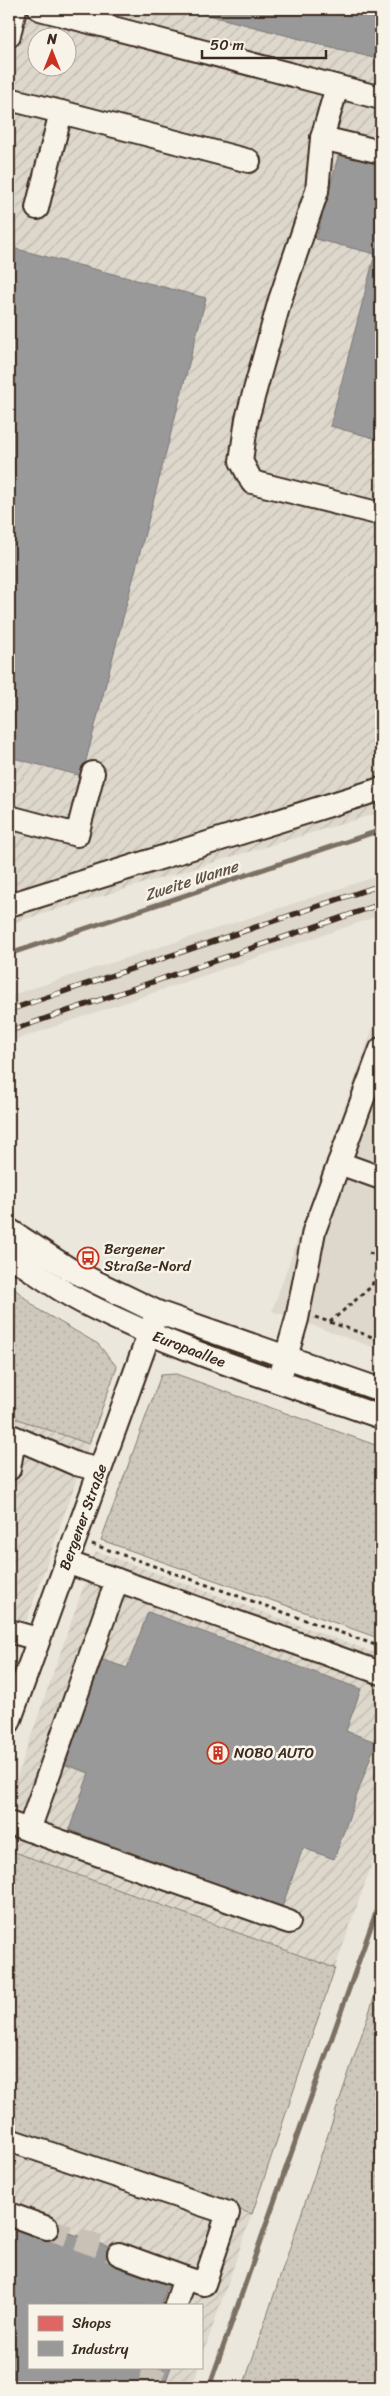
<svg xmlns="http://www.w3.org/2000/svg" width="390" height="2396" font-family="Sriracha,sans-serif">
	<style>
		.built { fill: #ddd7cc }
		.industrial { fill: url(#industrial-furrows); fill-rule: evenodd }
		.grass { fill: url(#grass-dots); stroke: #84796d }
		.shops { fill: #e06666; stroke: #ae5450 }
		.industry { fill: #999; stroke: #7d7874 }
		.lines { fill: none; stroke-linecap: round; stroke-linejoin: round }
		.stream { stroke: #7c7064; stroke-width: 5 }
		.minor-tunnel { stroke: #c9c1b6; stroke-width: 22; stroke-dasharray: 22 11; stroke-linecap: butt }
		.minor-casing { stroke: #3b2a1e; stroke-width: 26 }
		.path { stroke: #3b2a1e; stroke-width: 3; stroke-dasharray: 4 4; stroke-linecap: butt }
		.minor { stroke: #f7f3e8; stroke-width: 22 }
		.rail-casing { stroke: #3b2a1e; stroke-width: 5.5 }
		.rail { stroke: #f7f3e8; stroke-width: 4; stroke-dasharray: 11; stroke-linecap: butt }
		.labels { text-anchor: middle; stroke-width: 5; stroke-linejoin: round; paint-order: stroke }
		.poi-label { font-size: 15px; fill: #3b2a1e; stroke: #f7f3e8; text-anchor: start }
		.street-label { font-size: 15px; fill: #3b2a1e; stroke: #f7f3e8 }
		.water-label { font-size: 16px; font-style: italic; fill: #615347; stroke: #f7f3e8 }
	</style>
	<defs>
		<pattern id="industrial-furrows" width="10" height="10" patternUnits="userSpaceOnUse" patternTransform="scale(1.25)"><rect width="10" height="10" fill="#ddd7cc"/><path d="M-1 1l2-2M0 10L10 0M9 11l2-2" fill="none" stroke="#bfb9af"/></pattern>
		<pattern id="grass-dots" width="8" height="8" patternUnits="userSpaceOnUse" patternTransform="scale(1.25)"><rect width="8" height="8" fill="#cec8bc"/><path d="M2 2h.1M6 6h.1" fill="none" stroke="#b2aca1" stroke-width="1.8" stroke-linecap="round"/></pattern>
	</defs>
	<rect width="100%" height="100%" fill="#ece7dc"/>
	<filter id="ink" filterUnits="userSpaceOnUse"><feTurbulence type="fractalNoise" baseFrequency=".02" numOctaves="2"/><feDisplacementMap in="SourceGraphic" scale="10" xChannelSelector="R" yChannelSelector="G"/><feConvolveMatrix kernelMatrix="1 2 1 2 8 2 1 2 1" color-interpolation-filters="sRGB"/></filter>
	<g filter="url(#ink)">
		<!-- built -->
		<g class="built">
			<path d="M381,875V915L9,1042V996Z"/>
			<path d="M381,1005V1350L272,1311Z"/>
		</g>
		<!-- industrial -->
		<g class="industrial">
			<path d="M9,9H381V812L9,924ZM38,38H68V68H38Z"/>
			<path d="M9,1416L89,1444L9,1671Z"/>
			<path d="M96,1551L381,1655V1838L335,1968L9,1850V1799Z"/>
			<path d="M9,2128L252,2214L201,2360V2305H29V2367H199L192,2387H9Z"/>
		</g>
		<!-- grass -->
		<g class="grass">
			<path d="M9,1284L39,1310L98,1344L117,1367L89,1444L9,1416Z"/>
			<path d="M176,1374L381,1447V1639L101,1540L161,1375Z"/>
			<path d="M9,1850L335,1968L252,2214L9,2128Z"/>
			<path d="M381,1977V2387H243Z"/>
		</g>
		<!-- shops -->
		<path class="shops" d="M381,1320V1336L376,1334Z"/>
		<!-- industry -->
		<g class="industry">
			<path d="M185,9H381V60Z"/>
			<path d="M340,149L381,160V440L330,426L375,254L316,239Z"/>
			<path d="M9,247L206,298L82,776L9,757Z"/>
			<path d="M148,1612L361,1689L346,1731L376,1742L334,1859L303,1848L282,1907L69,1830L89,1773L60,1763L98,1658L127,1668Z"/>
			<path d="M48,2225L120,2251L114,2266L168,2285L161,2305H29V2367H171L164,2387H9V2226L43,2238Z"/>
		</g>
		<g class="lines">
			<!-- stream -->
			<g class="stream">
				<path d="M9,954L381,830"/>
				<path d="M209,2387L381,1898"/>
			</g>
			<!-- minor-tunnel -->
			<g class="minor-tunnel">
				<path d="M47,2228L119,2254"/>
				<path d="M148,2387L155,2367"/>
			</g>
			<!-- minor casing -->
			<g class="minor-casing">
				<g id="minor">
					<path d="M40,9L381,98"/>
					<path d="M9,35L15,9"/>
					<path d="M337,87L322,138L381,152"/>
					<path d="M9,99L61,112L37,208"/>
					<path d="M61,112L249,161"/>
					<path d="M322,138L317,191L280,300L247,419L241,461L252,482L381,514"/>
					<path d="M9,817L77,835L93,773"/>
					<path d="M9,905L381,789"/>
					<path d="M339,1163L381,1178"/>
					<path d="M9,1230L69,1269L157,1312L381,1390"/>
					<path d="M9,1255C34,1271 59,1291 86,1304C180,1352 282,1382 381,1417"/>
					<path d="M282,1371L297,1319L314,1231L381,1049"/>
					<path d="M9,1435L76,1464L100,1470"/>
					<path d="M9,1469L14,1439"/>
					<path d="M66,1562L381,1673"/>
					<path d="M9,1631L38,1639"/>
					<path d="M9,1722L157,1312"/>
					<path d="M9,1823L289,1922"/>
					<path d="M29,1830L117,1580"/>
					<path d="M9,2140L228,2213L204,2284L185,2278"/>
					<path d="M9,2214L47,2228"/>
					<path d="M119,2254L185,2278L176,2305"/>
				</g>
			</g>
			<!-- path -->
			<g class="path">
				<path d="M369,1253L380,1256"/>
				<path d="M315,1317L381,1340"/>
				<path d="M330,1322L372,1286L381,1252"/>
				<path d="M92,1544L381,1647"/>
			</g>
			<!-- minor -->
			<use href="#minor" class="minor"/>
			<!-- rail casing -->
			<g class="rail-casing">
				<g id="rail">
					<path d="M9,1010L381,885"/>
					<path d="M9,1031L381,904"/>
				</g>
			</g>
			<!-- rail -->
			<use href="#rail" class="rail"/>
		</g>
	</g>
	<!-- icons -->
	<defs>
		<g id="bus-ring" transform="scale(1.125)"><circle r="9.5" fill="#f7f3e8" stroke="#c8321e" stroke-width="1.5"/><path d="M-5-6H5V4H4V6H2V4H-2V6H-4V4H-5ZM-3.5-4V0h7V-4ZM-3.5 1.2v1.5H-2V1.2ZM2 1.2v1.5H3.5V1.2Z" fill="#c8321e"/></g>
		<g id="building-ring" transform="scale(1.125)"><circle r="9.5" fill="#f7f3e8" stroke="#c8321e" stroke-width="1.5"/><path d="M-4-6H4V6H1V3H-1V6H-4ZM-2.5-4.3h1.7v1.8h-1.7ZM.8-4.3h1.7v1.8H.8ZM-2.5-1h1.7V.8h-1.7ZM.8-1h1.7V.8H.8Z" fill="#c8321e"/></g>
	</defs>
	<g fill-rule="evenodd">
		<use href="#bus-ring" x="88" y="1258"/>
		<use href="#building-ring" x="218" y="1753"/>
	</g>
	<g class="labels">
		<!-- poi labels -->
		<g class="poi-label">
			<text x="104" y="1254">Bergener<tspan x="104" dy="17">Straße-Nord</tspan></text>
			<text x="234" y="1758">NOBO AUTO</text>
		</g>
		<!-- street labels -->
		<g class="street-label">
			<text transform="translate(189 1349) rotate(21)" y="5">Europaallee</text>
			<text transform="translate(83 1517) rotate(-70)" y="5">Bergener Straße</text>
		</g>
		<!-- water labels -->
		<g class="water-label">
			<text transform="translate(191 880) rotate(-18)" y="6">Zweite Wanne</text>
		</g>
	</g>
	<!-- margin -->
	<rect width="390" height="2396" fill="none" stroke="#f7f3e8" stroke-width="30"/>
	<rect x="15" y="15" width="360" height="2366" fill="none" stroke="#3b2a1e" stroke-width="2" filter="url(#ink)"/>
	<!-- legend -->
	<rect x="28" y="2304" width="175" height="65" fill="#f7f3e8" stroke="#aca397"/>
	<rect x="38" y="2316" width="25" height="15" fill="#e06666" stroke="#aca397"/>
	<text x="72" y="2328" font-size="15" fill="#3b2a1e">Shops</text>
	<rect x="38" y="2341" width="25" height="15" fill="#999999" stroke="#aca397"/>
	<text x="72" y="2354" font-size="15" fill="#3b2a1e">Industry</text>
	<!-- north arrow -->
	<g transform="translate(52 52)"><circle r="24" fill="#f7f3e8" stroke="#aca397"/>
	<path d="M0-4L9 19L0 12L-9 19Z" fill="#c8321e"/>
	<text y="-8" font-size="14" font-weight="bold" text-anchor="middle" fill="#3b2a1e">N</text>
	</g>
	<!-- scale -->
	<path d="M202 50v8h124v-8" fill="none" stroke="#3b2a1e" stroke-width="2.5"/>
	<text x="210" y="50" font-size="15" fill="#3b2a1e" stroke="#f7f3e8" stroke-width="4" paint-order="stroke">50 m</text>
</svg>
